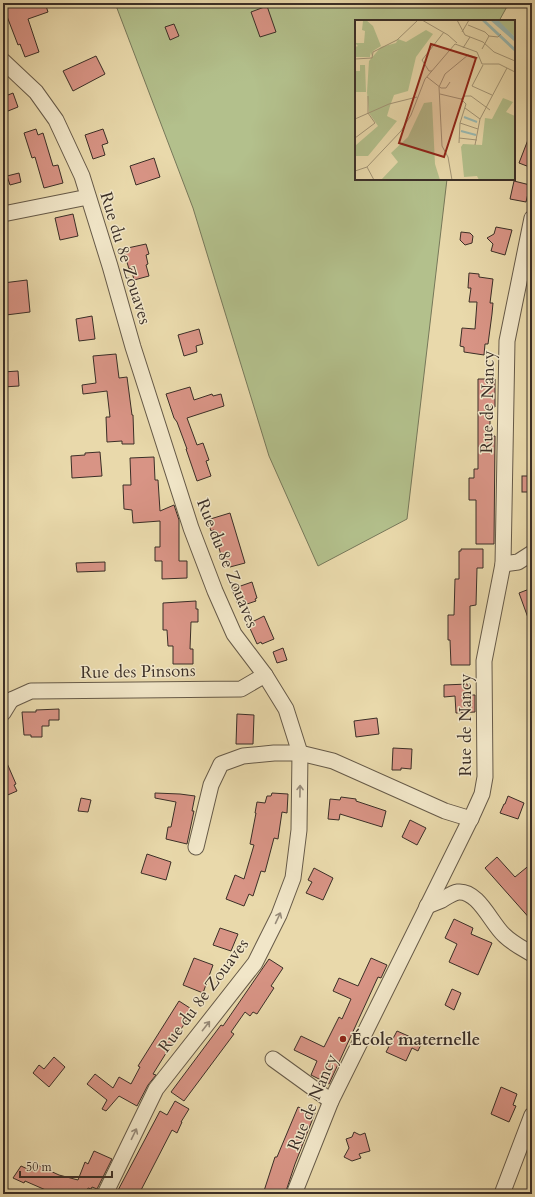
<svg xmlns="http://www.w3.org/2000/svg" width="535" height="1197" font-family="Cardo,serif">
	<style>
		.green { fill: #b3c08c; stroke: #77785a }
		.building { fill: #d89485; stroke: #3b2f27 }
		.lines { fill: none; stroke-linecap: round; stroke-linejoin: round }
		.minor-casing { stroke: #665a48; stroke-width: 17 }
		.minor { stroke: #f1e6c8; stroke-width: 15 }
		.oneway { stroke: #968a78 }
		.poi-dot { fill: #8f2418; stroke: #f1e6c8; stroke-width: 1.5 }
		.labels { text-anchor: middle; stroke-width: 3; stroke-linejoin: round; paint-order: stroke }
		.street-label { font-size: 17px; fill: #3b2f27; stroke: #f1e6c8 }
		.poi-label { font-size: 17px; font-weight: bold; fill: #3b2f27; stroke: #f1e6c8; text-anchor: start }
		.inset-river { fill: none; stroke: #99b9b2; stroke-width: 2 }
		.inset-road { fill: none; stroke: #a39576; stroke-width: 1 }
		.view { fill: #8f2418; fill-opacity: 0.15; stroke: #8f2418; stroke-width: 2 }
		.inset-edge { fill: none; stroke: #3b2f27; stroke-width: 2 }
	</style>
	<rect width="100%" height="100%" fill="#e9d9ab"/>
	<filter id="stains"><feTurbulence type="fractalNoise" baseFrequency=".005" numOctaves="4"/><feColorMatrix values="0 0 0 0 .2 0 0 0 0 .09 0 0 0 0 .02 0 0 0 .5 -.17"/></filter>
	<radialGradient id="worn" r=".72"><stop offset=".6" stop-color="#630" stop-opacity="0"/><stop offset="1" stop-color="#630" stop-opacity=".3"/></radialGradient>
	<!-- green -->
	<path class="green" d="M115,3H509L499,21H356V179H447L407,519L318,566L269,456L193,208Z"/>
	<!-- building -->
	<g class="building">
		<path d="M3,3H45L48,12L28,19L39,52L25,57L20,44L18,45L3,6Z"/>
		<path d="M267,6L276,32L260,37L251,12Z"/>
		<path d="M174,24L179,36L170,40L165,27Z"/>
		<path d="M96,56L105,74L73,91L63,71Z"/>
		<path d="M13,93L18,107L3,113V97Z"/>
		<path d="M36,129L38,135L43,133L53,166L58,165L63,183L44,188L35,157L32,158L24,133Z"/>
		<path d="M103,129L108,143L102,145L105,155L93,159L85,135Z"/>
		<path d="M531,132H532V168L519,163Z"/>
		<path d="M154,158L160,177L136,185L130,166Z"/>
		<path d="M19,173L21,182L10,185L7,176Z"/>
		<path d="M514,181L530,185L526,202L510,199Z"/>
		<path d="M73,214L78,236L60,240L55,218Z"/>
		<path d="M496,227L512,230L505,255L491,251L493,244L487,238L494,234Z"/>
		<path d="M461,232L470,233L473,236L472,243L465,245L460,240Z"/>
		<path d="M146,244L149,254L146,255L148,264L146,265L149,276L134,280L131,268L129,269L123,249Z"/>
		<path d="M469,273L479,274V277L493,279L490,303H493L492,314L488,344H485L484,355L464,352V347L460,346L462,328L475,329L477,302H469L471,288H468Z"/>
		<path d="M27,280L30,312L6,315L4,301L3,302V283Z"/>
		<path d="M92,316L95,339L79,341L76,319Z"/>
		<path d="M199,329L203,344L196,346L197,352L184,356L178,335Z"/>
		<path d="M116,354L119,378L127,377L132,415H133L134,444H122V441L107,442L106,417H110L107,391L83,394L82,385L96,383L93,356Z"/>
		<path d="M18,371L19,386L3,387V372Z"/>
		<path d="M478,379H495V407H490V431H491V436H495L494,544H476V500H469V478H474V469H478Z"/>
		<path d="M190,387L194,400L212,394L213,396L221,394L224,406L187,418L197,445L203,443L209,460L206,461L211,476L197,481L186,449H187L177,422L174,418L166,394Z"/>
		<path d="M100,452L102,476L72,478L71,456L85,455V453Z"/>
		<path d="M154,457L155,480H158L160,511L174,505L179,520V561H187V578L162,579V561H155V547H160V521L133,523L132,510L124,509L123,485H131L130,458Z"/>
		<rect x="522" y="476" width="10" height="16"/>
		<path d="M230,513L245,563L230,567L229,565L224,566L214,530L211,531L207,520Z"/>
		<path d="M461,549H483V568H477L476,605L470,606V665H451L450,640H448V615H454L455,579H459V551H461Z"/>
		<path d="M105,562V571L77,572L76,563Z"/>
		<path d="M252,582L257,598L255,599L256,601L244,605L243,603L238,605L232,589Z"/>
		<path d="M532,588V625L531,626L519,593Z"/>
		<path d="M196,601V609H198V622H191L190,649H193V664H173V646H168L167,630H163V603Z"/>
		<path d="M264,616L274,639L262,644L261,642L257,644L248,624Z"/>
		<path d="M283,648L287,660L277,663L273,652Z"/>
		<path d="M468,684V695H475V712L456,713L455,696L444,697V685Z"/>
		<path d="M59,709V720H49V726H42V737H31V735H24L22,712H36V710Z"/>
		<path d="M237,714L254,715L253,744H236Z"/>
		<path d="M377,718L379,734L356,737L354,721Z"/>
		<path d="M393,748L412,749L411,769L401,768V770H392Z"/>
		<path d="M3,754L16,784L14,785L17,791L3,797Z"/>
		<path d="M155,793L180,794L195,796L192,811H194L187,844L166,839L168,827H171L176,802L155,798Z"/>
		<path d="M272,793L288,794L287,813L282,812L278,839L274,838L265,872L261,871L253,896L249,894L244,906L226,899L235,875L244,879L254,845L250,844L256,813H255L257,802L265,803L267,796H271Z"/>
		<path d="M508,796L524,803L518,819L500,813L504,804H505Z"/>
		<path d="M341,797L356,799V801L386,811L382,827L340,814L339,820L328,819L330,799L340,800Z"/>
		<path d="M81,798L91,800L88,812L78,811Z"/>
		<path d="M410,820L426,828L417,845L402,837Z"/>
		<path d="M147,854L171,862L166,880L141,873Z"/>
		<path d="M497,857L515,877L532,863V921L485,868Z"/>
		<path d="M314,868L333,878L323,900L306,893L312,882L308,880Z"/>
		<path d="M454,919L473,928L471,934L492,943L478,975L449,962L457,944L445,938Z"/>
		<path d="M220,928L238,934L231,951L213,945Z"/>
		<path d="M194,958L213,965L203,993L183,985Z"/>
		<path d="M371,958L387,965L381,978L378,977L329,1084L311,1075L317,1061L294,1050L301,1036L324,1047L339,1017L342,1019L351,999L333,991L339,978L358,986Z"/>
		<path d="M269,959L283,968L271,986L274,988L257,1014L253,1012L250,1016L245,1012L231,1032L234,1034L184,1101L171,1092L221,1025L223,1026Z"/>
		<path d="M452,989L461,993L454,1010L445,1005Z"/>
		<path d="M179,1001L193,1010L153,1074L156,1075L148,1085L137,1106L119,1096L106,1111L102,1109L107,1100L87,1084L95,1074L113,1088L119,1077L131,1084L140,1067L138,1066Z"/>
		<path d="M397,1031L422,1042L418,1051L412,1048L406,1061L386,1052Z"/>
		<path d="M54,1057L65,1067L49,1087L33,1073L39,1065L44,1069Z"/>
		<path d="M501,1087L517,1094L513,1105L516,1106L509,1122L491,1114Z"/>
		<path d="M175,1101L189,1109L181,1122H182L177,1133L172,1130L139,1194H116L160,1111L167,1115Z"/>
		<path d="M298,1107L315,1113L295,1164L285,1194H263L275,1157H277Z"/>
		<path d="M354,1132L360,1135L365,1133L370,1151L359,1154L361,1158L352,1161L344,1157L349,1148L346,1139L352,1137Z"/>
		<path d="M94,1151L112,1159L97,1189L92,1187L91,1189L88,1188L85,1194H59L48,1191L25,1181L24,1183L13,1178L21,1166L32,1171L35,1164L59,1175L78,1180L85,1162L88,1164Z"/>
	</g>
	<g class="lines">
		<!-- minor casing -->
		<g class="minor-casing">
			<g id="minor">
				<path d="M3,61L36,92L56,120L82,176L110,266L133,347L191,528L215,591L234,634L265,675L286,709L300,753L299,830L293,878L279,915L255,963L156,1089L105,1194"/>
				<path d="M3,214L88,197"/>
				<path d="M503,564L518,562L532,553"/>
				<path d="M11,700L31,691L241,689L265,675"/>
				<path d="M3,713L11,700"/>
				<path d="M196,847L211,785L221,764L243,756L274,753H300L333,761L445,811L471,819"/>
				<path d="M427,906C432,904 437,902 442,900C447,897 452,893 458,892C478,890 491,923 504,935C512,943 522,948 532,954"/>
				<path d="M273,1059L331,1101"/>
				<path d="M294,1194L331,1101L473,814L482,794L485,777L484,661L503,564L507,341L532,218"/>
				<path d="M502,1194L532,1115"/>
			</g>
		</g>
		<!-- minor -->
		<use href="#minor" class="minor"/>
	</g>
	<!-- one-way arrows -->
	<defs><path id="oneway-shaft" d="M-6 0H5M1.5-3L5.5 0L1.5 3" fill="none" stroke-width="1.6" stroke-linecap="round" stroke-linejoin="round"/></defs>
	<g class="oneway">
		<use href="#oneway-shaft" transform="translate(300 791) rotate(-89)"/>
		<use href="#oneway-shaft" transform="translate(278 918) rotate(-65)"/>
		<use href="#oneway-shaft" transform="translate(206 1026) rotate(-52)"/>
		<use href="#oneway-shaft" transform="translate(134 1134) rotate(-64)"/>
	</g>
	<!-- markers -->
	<circle class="poi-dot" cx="343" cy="1039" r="4"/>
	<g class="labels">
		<!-- street labels -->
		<g class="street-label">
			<text transform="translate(126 258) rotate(73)" y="6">Rue du 8e Zouaves</text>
			<text transform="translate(487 402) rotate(-89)" y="6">Rue de Nancy</text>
			<text transform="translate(228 563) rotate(68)" y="6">Rue du 8e Zouaves</text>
			<text transform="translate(138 671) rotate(-1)" y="6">Rue des Pinsons</text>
			<text transform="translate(465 725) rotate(-90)" y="6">Rue de Nancy</text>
			<text transform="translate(203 995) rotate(-53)" y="6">Rue du 8e Zouaves</text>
			<text transform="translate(312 1102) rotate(-67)" y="6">Rue de Nancy</text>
		</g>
		<!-- poi labels -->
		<g class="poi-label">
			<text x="351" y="1045">École maternelle</text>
		</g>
	</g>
	<!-- overview -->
	<g transform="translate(355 20)">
		<rect width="160" height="160" fill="#e9d9ab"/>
		<path d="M11,0L18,6L26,26L18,31L16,36L15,32V37H0V27L3,26L0,23H9L10,11L7,10L8,1ZM142,0H160V17ZM71,10L78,14L61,37L53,71L39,75L35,86L32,96L42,101L13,136H0L1,125L23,106L14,93L12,72L14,41L26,27L41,23L43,19L51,22ZM5,45H10L11,72H0V51H5ZM148,78L158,82L151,92L160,96V160H124L122,156L109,157L106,127L108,124L127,125L130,98L137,99ZM77,82L80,144L85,160H26L43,142L36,133L53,117L69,83Z" fill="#b3c08c"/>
		<path d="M126,0H130L160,28V32ZM135,0H143L160,17V22Z" fill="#99b9b2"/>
		<path class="inset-river" d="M109,97L122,102M106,111L121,115"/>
		<path class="inset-road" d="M67,0L93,15L102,23M102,0L110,15L128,22L139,32L160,41M113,5L130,12L134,16M107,12L114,0M134,16L143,17L146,14M100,24L122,32L127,44H144L160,52M108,28L115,17M127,29L134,16M0,39L17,38L18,32L42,20L63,0M77,51H74L67,40L89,12M72,57L86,68H91L95,62M117,66L128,45M117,66L137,75M85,74L106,79M106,79L110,76H116L135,90M110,88L125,99M0,99L34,84L62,77M105,103L123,109M0,118L20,103L13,93V76M104,118L122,120M104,123L105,103L111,84L106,79M120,125L125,99L152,48M12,147L19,160M0,151L12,147L46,111L56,95L70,59L100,24M97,160L93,137L87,126L84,67L90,54L113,35L123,38"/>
		<path class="view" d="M76,24L121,38L89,137L44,123Z"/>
		<rect width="160" height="160" class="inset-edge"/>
	</g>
	<!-- margin -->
	<rect width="535" height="1197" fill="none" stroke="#e9d9ab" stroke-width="16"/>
	<rect x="4" y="4" width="527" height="1189" fill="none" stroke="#3b2f27" stroke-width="2"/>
	<rect x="8" y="8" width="519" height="1181" fill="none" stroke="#3b2f27"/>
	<!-- scale -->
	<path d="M20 1171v6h92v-6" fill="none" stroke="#3b2f27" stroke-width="2"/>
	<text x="26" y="1171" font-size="12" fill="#3b2f27" stroke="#f1e6c8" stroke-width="3" paint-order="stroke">50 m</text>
	<rect width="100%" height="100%" filter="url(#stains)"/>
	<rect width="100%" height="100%" fill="url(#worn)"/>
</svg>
